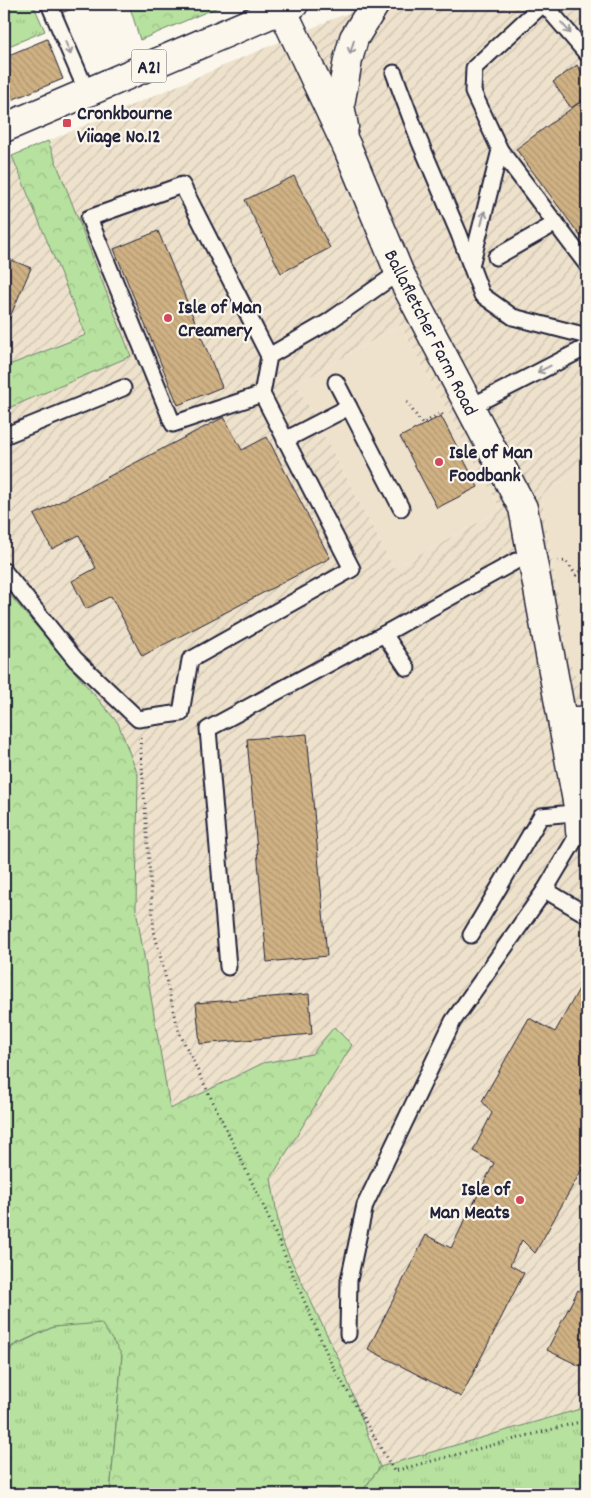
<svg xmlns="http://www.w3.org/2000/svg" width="591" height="1498" font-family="Dekko,sans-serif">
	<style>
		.built { fill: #eee2cc }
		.industrial { fill: url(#industrial-furrows); fill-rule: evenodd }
		.grass { fill: url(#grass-tufts); stroke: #6c826c }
		.forest { fill: url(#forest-crowns); stroke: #6c826c }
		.building { fill: url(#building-back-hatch); stroke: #22223b }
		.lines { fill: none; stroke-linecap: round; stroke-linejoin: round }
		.lane-casing { stroke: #22223b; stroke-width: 19 }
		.street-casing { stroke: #22223b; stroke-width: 31 }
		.highway-casing { stroke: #22223b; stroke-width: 31 }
		.path { stroke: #22223b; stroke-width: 3; stroke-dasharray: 1 4; stroke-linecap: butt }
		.lane { stroke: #fbf7ec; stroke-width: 15 }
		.street { stroke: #fbf7ec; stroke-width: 28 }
		.highway { stroke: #fbf7ec; stroke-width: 28 }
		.oneway { stroke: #99979c }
		.poi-dot { fill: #d1495b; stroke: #fbf7ec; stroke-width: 2 }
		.labels { text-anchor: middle; stroke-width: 4.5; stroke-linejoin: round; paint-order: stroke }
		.shield { fill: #fbf7ec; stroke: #636270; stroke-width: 1 }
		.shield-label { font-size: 19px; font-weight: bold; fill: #22223b }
		.poi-label { font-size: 20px; font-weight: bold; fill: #22223b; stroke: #fbf7ec; text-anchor: start }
		.street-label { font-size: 20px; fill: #22223b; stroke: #fbf7ec }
	</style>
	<defs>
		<pattern id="industrial-furrows" width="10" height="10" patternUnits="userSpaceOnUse" patternTransform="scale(1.25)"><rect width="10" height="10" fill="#eee2cc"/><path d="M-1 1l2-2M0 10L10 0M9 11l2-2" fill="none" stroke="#ccc2b0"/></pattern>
		<pattern id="grass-tufts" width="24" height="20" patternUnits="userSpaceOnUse" patternTransform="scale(1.25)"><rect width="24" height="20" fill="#b7e19e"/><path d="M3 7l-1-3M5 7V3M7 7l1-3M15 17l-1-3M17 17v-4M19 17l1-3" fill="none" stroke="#9dc189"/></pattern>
		<pattern id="forest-crowns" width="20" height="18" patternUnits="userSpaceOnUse" patternTransform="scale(1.25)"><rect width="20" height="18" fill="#b7e19e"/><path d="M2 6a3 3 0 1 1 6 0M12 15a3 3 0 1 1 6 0" fill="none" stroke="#9dc189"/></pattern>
		<pattern id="building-back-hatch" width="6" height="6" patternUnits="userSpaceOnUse" patternTransform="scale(1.25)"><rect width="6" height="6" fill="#cfb183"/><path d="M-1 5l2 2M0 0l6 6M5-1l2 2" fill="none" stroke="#b19872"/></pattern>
	</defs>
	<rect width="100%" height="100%" fill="#fbf7ec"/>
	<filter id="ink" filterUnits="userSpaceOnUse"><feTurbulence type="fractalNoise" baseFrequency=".02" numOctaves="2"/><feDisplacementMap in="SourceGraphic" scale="10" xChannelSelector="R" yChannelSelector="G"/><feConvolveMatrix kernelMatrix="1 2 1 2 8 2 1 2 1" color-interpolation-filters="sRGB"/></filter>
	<g filter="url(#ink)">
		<!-- built -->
		<g class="built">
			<path d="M400,325L501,510L394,568L297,384Z"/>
			<path d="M587,464V701L569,660L541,496Z"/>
		</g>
		<!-- industrial -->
		<path class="industrial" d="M373,4H587V464L541,496L569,660L587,701V1407L380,1467L170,1110L136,909L4,677V160L335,18ZM400,325L501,510L394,568L297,384Z"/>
		<!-- grass -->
		<g class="grass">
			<path d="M4,4H33L45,31L4,48Z"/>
			<path d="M101,1322L122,1354L110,1494H4V1370L12,1347L53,1327Z"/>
			<path d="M587,1407V1494H360L380,1467Z"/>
		</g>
		<!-- forest -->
		<g class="forest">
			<path d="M129,4H225L140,40Z"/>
			<path d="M48,141L131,356L4,410V367L86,335L12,156Z"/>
			<path d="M4,588L118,723L138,775L136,909L170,1109L263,1063L312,1054L334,1027L352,1045L271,1178L281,1239L341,1364L380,1467L360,1494H110L122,1355L101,1323L53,1327L12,1346L4,1370Z"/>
		</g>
		<!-- building -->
		<g class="building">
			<path d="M58,4H85L61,13Z"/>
			<path d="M47,39L63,79L4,103V57Z"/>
			<path d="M577,65L587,80V97L571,108L553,82Z"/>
			<path d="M587,97V245L516,149Z"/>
			<path d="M294,176L330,248L281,273L245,200Z"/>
			<path d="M158,231L222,387L178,405L114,249Z"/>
			<path d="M4,257L31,268L4,331Z"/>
			<path d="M441,416L478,487L437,508L400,437Z"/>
			<path d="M224,417L242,450L267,437L330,558L142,656L111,596L86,609L72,581L96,568L79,535L52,549L34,515Z"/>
			<path d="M307,734L327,956L267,962L247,739Z"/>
			<path d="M584,980L587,982V1165L585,1164L535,1253L522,1240L510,1265L524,1273L461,1397L368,1349L426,1235L451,1248L494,1163L473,1151L492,1113L482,1101L529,1018L555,1032Z"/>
			<path d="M309,994L312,1034L200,1044L196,1003Z"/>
			<path d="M578,1290L587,1295V1352L580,1366L547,1350Z"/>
		</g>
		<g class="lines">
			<!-- lane casing -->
			<g class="lane-casing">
				<g id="lane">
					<path d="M49,4L87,92"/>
					<path d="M543,4L474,68L473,92L500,150L587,265"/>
					<path d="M544,4L587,54"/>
					<path d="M394,73L419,140L459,234L482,295L513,317L587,336"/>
					<path d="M496,257L556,223"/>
					<path d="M471,266L500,150"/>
					<path d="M269,356L182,185L89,218L173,424L262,394L269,356L328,322L399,272"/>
					<path d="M349,407L401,508"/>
					<path d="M470,407L587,347"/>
					<path d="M4,436L123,388"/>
					<path d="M285,440L349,407L336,382"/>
					<path d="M4,571L75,659L138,719L181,713L190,660L352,569L262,394"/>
					<path d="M384,634L407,668"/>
					<path d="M545,890L587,915"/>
					<path d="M471,935L541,816L584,812"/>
					<path d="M228,967L208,729L384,634L516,561L532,558"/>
					<path d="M348,1334L349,1280L365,1205L453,1021L545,890L580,831"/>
				</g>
			</g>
			<!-- street casing -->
			<g class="street-casing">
				<g id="street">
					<path d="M282,9L348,149L399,272L523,508L579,812L580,831"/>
					<path d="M344,127L340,105L348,60L354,38L375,4"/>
					<path d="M563,723L587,720"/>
				</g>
			</g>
			<!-- highway casing -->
			<g class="highway-casing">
				<path id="highway" d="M4,128L294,4"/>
			</g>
			<!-- path -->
			<g class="path">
				<path d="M407,402L422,424L441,413L443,416"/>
				<path d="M558,562L566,561L576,575L583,569L582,566L587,562"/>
				<path d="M583,569L587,574"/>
				<path d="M140,738L154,931L179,1032L263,1205L331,1363L394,1471L587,1420"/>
			</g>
			<!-- lane -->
			<use href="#lane" class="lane"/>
			<!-- street -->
			<use href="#street" class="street"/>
			<!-- highway -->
			<use href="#highway" class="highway"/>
		</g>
		<!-- one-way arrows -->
		<defs><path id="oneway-shaft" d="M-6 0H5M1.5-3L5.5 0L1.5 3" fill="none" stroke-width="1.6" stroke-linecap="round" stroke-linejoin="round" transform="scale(1.25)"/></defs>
		<g class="oneway">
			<use href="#oneway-shaft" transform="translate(566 28) rotate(49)"/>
			<use href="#oneway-shaft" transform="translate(352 47) rotate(106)"/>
			<use href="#oneway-shaft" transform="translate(68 48) rotate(67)"/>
			<use href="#oneway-shaft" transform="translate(483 218) rotate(-76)"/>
			<use href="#oneway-shaft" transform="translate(544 369) rotate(153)"/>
		</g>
	</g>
	<!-- markers -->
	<g class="poi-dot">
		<rect x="62" y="118" width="10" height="10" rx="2.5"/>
		<circle cx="168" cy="318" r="5"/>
		<circle cx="439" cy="462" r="5"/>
		<circle cx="520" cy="1200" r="5"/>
	</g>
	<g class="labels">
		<!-- shield labels -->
		<rect class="shield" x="131.5" y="49.5" width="35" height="33" rx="4"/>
		<g class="shield-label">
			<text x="149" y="73">A21</text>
		</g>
		<!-- poi labels -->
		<g class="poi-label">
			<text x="77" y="119">Cronkbourne<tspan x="77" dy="23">Viiage No.12</tspan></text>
			<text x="178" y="313">Isle of Man<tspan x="178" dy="23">Creamery</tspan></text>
			<text x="449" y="458">Isle of Man<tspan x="449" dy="23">Foodbank</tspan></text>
			<text x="510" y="1195" text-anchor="end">Isle of<tspan x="510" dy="23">Man Meats</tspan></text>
		</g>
		<!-- street labels -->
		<g class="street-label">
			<text transform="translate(432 332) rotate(63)" y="7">Ballafletcher Farm Road</text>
		</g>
	</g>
	<!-- margin -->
	<rect width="591" height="1498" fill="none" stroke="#fbf7ec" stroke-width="20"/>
	<rect x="10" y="10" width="571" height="1478" fill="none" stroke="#22223b" stroke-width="2" filter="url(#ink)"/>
</svg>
